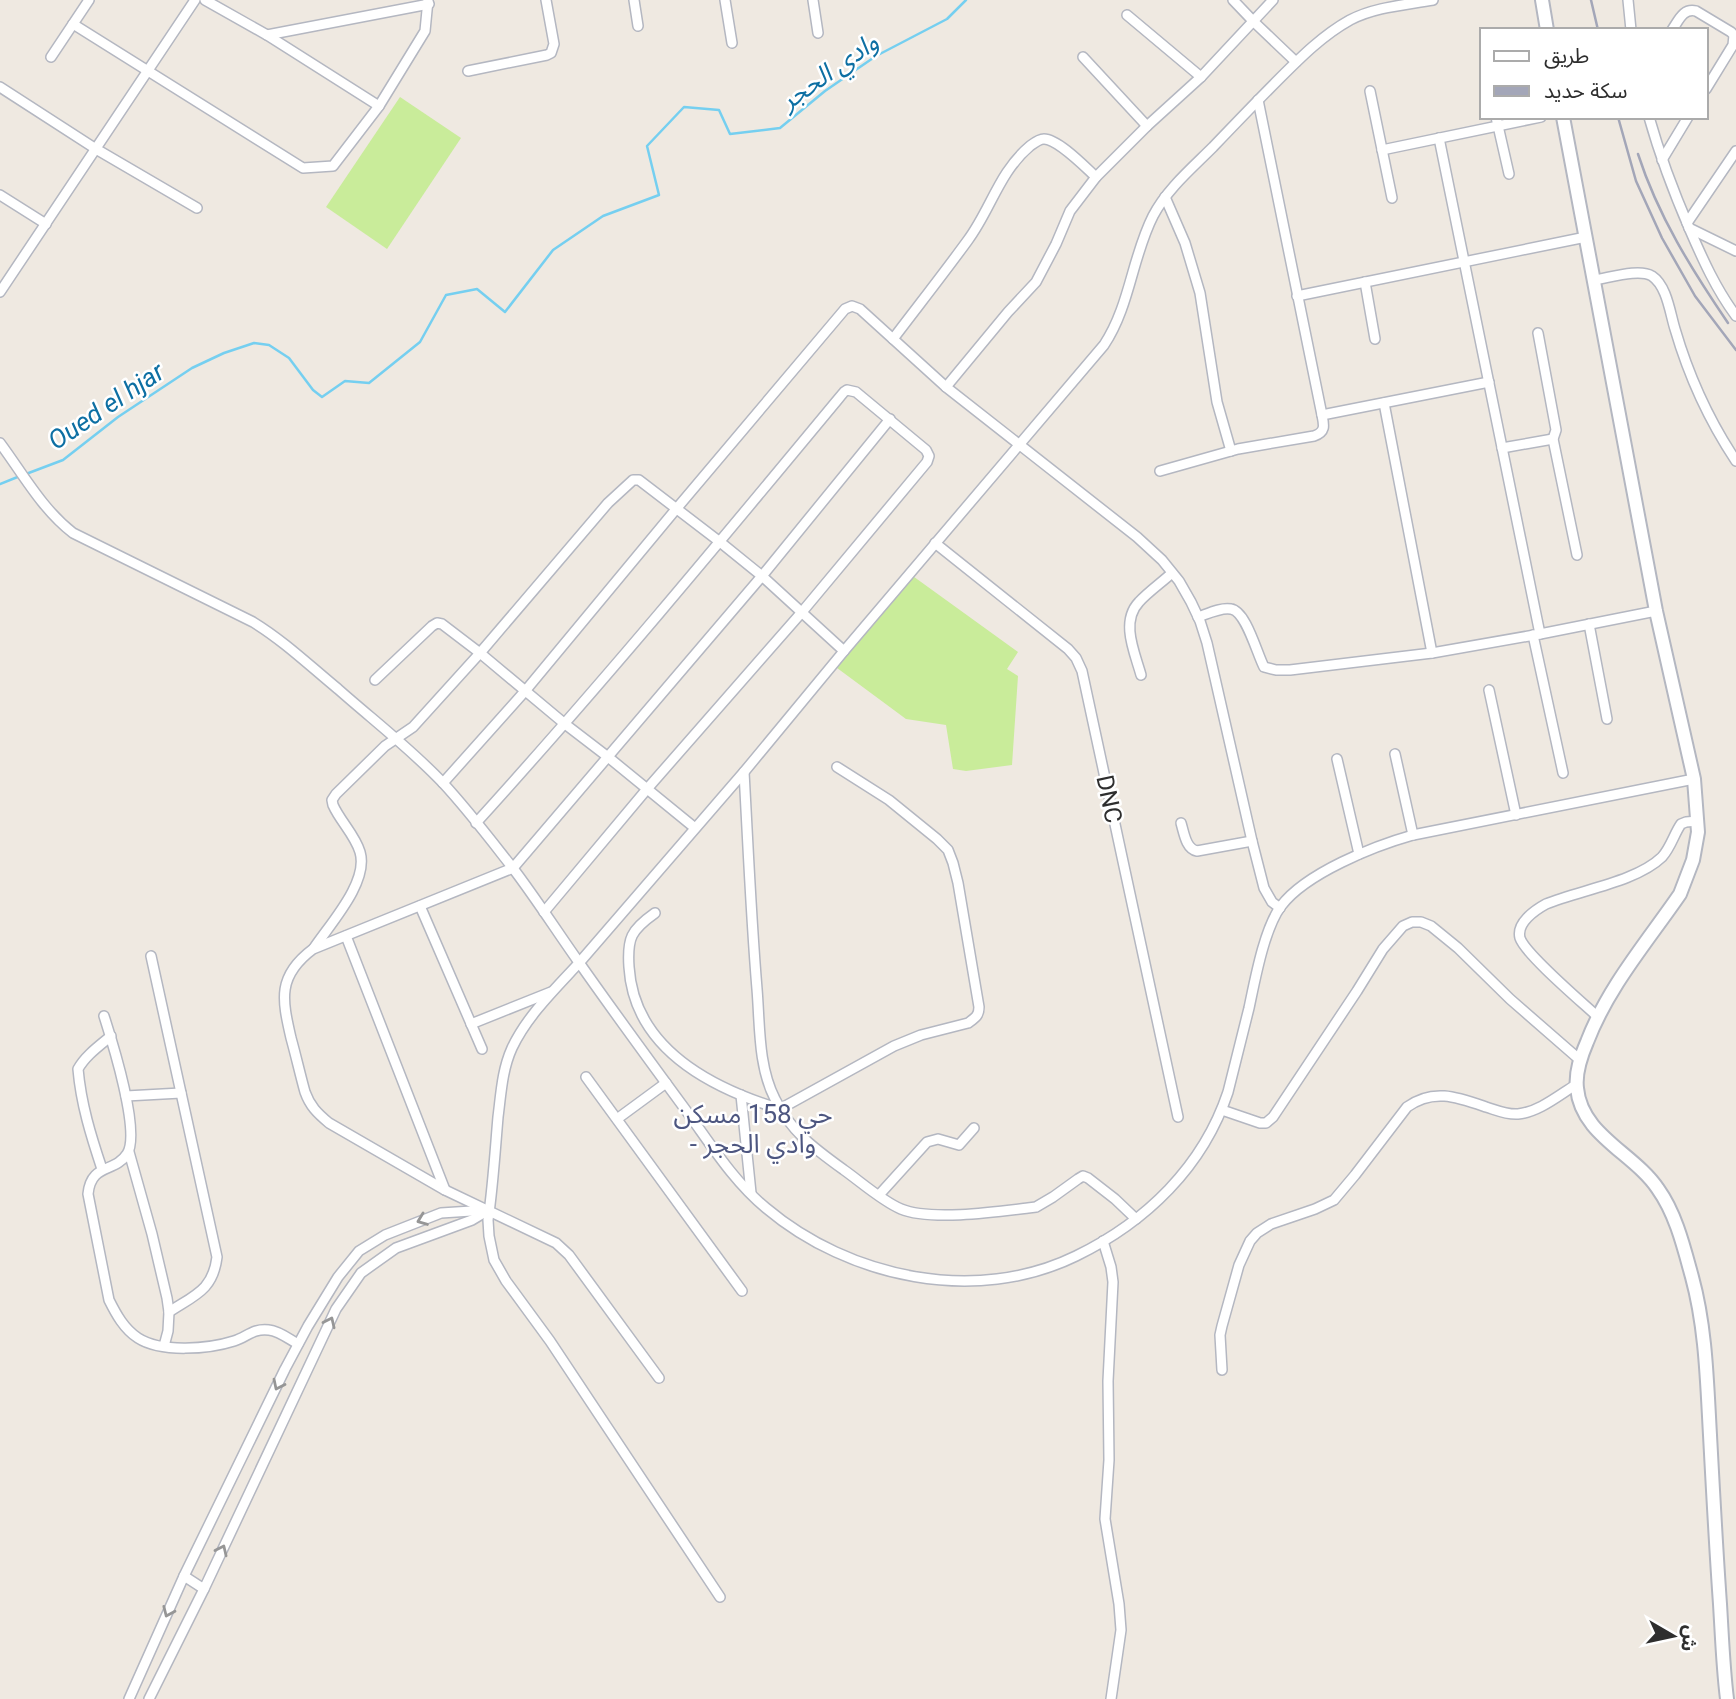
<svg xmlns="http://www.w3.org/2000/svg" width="1736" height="1699" font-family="Roboto,'Noto Sans Arabic',sans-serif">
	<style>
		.pitch { fill: #c9ec9a }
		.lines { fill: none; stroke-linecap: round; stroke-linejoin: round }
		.stream { stroke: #75cff0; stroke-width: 2.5 }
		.minor-casing { stroke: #b4b7c1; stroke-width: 12 }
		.secondary-casing { stroke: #b4b7c1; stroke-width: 16 }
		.minor { stroke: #fff; stroke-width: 9 }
		.secondary { stroke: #fff; stroke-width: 12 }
		.rail { stroke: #a3a6b8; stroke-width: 2.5 }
		.oneway { stroke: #969696 }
		.labels { text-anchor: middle; stroke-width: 5; stroke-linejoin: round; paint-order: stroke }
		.street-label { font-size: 24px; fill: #2e2e2e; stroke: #fff }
		.water-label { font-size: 26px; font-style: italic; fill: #0d6fa3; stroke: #fff }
		.neighbourhood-label { font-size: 26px; fill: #4d5680; stroke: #fff }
	</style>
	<rect width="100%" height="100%" fill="#efe9e1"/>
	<!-- pitch -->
	<g class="pitch">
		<path d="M400,97L461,138L387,249L326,207Z"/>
		<path d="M910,574L1018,652L1007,669L1018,676L1012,765L966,771L953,769L946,725L906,719L833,665Z"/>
	</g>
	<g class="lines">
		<!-- stream -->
		<g class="stream">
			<path d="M26,474L63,460L118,417L192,368L224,353L254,343L269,345L289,358L313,390L322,397L345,381L369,383L420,342L446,295L477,289L505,312L553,250L603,216L659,195L647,146L684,107L719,110L730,134L780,128L825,91L876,56L947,19L966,0"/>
			<path d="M0,484L20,476"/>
		</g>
		<!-- minor casing -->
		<g class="minor-casing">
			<g id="minor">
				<path d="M205,0L267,35L379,106"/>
				<path d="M634,0L638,26"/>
				<path d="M725,0L732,43"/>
				<path d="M813,0L818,33"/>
				<path d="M1233,0L1254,22L1296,62"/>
				<path d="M1628,0L1631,30"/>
				<path d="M1127,15L1201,77"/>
				<path d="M73,24L303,168L333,166L379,106L425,31L428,0"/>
				<path d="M1672,30C1679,20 1683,8 1696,11L1731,32L1734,35L1733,45L1706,89"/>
				<path d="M267,35L429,4"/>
				<path d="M51,57L89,0"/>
				<path d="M1083,57L1147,126"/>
				<path d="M468,71L547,55L551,53L554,44L546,0"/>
				<path d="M0,87L96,149L197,208"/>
				<path d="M1370,91L1392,198"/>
				<path d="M1496,117L1509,174"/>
				<path d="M1649,117C1660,156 1674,193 1690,230C1703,260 1716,289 1736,316"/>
				<path d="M1439,138L1540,634L1656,611"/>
				<path d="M1382,150L1541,117"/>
				<path d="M1662,160L1688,117"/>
				<path d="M0,195L46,224"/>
				<path d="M1165,197L1185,243L1200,293L1217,402L1231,451"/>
				<path d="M1687,223L1736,151"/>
				<path d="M1689,228L1736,251"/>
				<path d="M1594,280C1609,278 1639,268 1652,276C1667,286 1670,313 1675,329C1689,377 1708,419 1736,461"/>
				<path d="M1365,282L1375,339"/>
				<path d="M0,292L195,0"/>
				<path d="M1297,296L1586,237"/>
				<path d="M1538,333L1556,430L1553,439L1577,555"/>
				<path d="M893,339C918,306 944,273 968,240C991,209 999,172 1030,146C1034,143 1039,139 1044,139C1058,139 1085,167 1096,177"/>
				<path d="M946,387L1008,312L1036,282L1056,244L1070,211L1096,177L1147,126L1201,77L1273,0"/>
				<path d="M1384,403L1432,653"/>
				<path d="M1322,415L1489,382"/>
				<path d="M0,443C23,474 42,509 73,533L253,622C284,641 310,666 338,689C373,720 411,749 443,783C468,810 490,839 512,867C535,897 556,930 578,961C613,1011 649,1060 685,1109C710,1143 733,1181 766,1208C849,1278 976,1305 1076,1256C1146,1222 1203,1167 1228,1092C1235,1064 1242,1036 1249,1008C1255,980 1264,929 1281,906C1306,873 1374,846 1413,835L1694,779"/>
				<path d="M1502,448L1553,439"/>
				<path d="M1160,471L1238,449L1314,436C1326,432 1324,425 1322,415L1258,100"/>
				<path d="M935,543L1068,649L1076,658L1082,671L1178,1117"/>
				<path d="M1198,617C1207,614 1221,607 1231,609C1246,611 1257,654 1264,667L1276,670H1290L1432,653L1540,634"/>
				<path d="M1589,624L1607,719"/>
				<path d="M1533,635L1563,773"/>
				<path d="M1141,675C1135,653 1120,622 1139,602C1148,592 1161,583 1172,573"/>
				<path d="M375,680L432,626L437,623L442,624L480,653L565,724L608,757L695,828"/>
				<path d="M1489,690L1516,815"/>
				<path d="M1395,754L1413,835"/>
				<path d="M1337,759L1359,854"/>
				<path d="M744,772C748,844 751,917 757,989C760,1025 758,1066 775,1099C791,1132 815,1149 844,1170C861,1182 882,1201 901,1209C930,1221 996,1212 1028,1208L1036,1207L1053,1197L1078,1179L1083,1176L1088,1178L1115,1199L1136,1219"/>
				<path d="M443,783L526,690L677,508L845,309L852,306L860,309L946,387L1137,537L1162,560L1179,581L1191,602L1200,621L1207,643L1252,841L1264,888L1272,902L1280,908"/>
				<path d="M476,823C603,683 723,538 844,392L847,390L856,392L926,450L929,456L927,462L802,612L647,789L544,912"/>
				<path d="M1181,823C1184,833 1186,849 1197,851L1252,841"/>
				<path d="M420,906L482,1049"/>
				<path d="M655,913C631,930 627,938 629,967C634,1048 711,1088 780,1109L894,1046L921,1035L968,1023C975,1018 979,1016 979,1007L958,883L953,863L948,850L937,839L889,800L837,767"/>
				<path d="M346,936L445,1190"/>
				<path d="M314,948C330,924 369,882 360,852C355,835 340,821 333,805L332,800L336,794L385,746L413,727L480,653L608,503L633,480H639L720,542L762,576L844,651"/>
				<path d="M151,956L217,1257C213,1290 195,1295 169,1312"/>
				<path d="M104,1016C112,1041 141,1133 127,1154C115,1173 91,1163 88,1194L109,1300C116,1314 124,1329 138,1338C161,1353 209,1349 234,1341C247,1337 253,1328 269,1330C279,1331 289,1339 298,1344"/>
				<path d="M1598,1017C1583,1003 1525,954 1520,938C1516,923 1535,910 1546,904C1580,890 1636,882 1662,857C1671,847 1674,834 1681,824L1686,822L1698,821"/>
				<path d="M471,1024L551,992"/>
				<path d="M586,1077L742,1291"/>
				<path d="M741,1095L751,1193"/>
				<path d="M126,1096L181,1093"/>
				<path d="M1222,1110L1260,1123H1266L1273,1117L1357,991L1383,949L1403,926L1412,922H1421L1431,926L1458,948L1510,999L1580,1060"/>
				<path d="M617,1119L666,1083"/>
				<path d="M129,1152L152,1234L167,1298L169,1312L168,1331L164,1346"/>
				<path d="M102,1169C91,1136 81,1104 78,1069C85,1056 99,1046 111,1036"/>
				<path d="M879,1195L927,1142L938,1139L959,1145L974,1128"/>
				<path d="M1103,1241L1111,1267L1113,1282L1108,1381L1109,1460L1105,1519L1119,1604L1121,1630L1111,1699"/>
				<path d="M1222,1370L1220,1335L1222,1326L1239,1265L1250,1241L1257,1233L1271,1224L1315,1209L1334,1200L1355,1175L1407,1107C1433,1088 1457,1097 1486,1107C1496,1110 1507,1115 1518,1114C1539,1112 1559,1095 1577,1084"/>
				<path d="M659,1378L569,1255L556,1243L445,1190L329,1123C317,1113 310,1106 305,1092C300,1074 296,1056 291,1038C282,999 277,976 313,949L513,868L762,576L890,419"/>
				<path d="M184,1576L204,1589"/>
				<path d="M720,1597L550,1341L506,1281L494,1260L489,1236L488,1220C493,1186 495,1152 498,1117C501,1094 502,1070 512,1048C527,1016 555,989 579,963L744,772L844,651L1104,345C1130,306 1132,257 1153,216C1167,189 1192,168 1213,147C1235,124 1257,101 1280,78C1301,57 1323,35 1350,20C1375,7 1405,5 1433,0"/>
				<path d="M129,1699L184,1576L285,1369L308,1326L338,1277L359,1251L385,1235L441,1213L487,1210"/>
				<path d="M149,1699L204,1589L336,1309L361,1273L396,1248L472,1220L487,1211"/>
			</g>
		</g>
		<!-- secondary casing -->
		<g class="secondary-casing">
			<g id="secondary">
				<path d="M1542,0L1547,30"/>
				<path d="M1563,117L1656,611L1694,779L1698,832L1693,860L1680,894C1647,942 1608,987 1587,1042C1581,1056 1575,1072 1577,1088C1581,1135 1634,1153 1658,1189C1676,1214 1684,1248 1692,1277C1706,1328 1707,1383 1710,1435C1713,1491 1716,1548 1720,1604C1722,1636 1723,1667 1727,1699"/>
			</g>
		</g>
		<!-- minor -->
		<use href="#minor" class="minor"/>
		<!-- secondary -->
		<use href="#secondary" class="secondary"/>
		<!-- rail -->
		<g class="rail">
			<path d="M1591,0L1598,30"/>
			<path d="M1618,117L1636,181L1662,238L1695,296L1736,350"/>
			<path d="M1638,154C1658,216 1692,270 1728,323"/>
		</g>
	</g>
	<!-- one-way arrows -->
	<defs><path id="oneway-chevron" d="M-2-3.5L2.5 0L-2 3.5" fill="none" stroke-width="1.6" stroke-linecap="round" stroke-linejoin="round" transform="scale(1.75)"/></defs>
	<g class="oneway">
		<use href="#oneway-chevron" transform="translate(422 1220) rotate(159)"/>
		<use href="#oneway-chevron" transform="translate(330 1322) rotate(-65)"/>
		<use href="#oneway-chevron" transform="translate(278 1385) rotate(116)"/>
		<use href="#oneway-chevron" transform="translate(222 1550) rotate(-65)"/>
		<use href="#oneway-chevron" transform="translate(168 1612) rotate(114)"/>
	</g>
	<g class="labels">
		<!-- street labels -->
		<g class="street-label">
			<text transform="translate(1109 799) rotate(78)" y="8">DNC</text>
		</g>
		<!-- water labels -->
		<g class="water-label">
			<text transform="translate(829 71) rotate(-35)" y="9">وادي الحجر</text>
			<text transform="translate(106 406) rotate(-34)" y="9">Oued el hjar</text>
		</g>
		<!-- neighbourhood labels -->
		<g class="neighbourhood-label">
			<text x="753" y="1123">حي 158 مسكن<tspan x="753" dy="30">- وادي الحجر</tspan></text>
		</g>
	</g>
	<!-- legend -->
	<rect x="1480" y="28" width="228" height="91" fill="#ffffff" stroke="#ababab" stroke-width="2"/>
	<rect x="1494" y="51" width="35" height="10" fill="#ffffff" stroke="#ababab" stroke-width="2"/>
	<text x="1544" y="63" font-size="21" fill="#2e2e2e">طريق</text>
	<rect x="1494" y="86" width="35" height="10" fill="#a3a6b8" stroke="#ababab" stroke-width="2"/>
	<text x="1544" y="98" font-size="21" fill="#2e2e2e">سكة حديد</text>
	<!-- north arrow -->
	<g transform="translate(1673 1636) rotate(99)" stroke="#ffffff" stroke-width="5" paint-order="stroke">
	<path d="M0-5L12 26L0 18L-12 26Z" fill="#2e2e2e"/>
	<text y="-10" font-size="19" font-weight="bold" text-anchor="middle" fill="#2e2e2e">ش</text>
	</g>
</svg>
